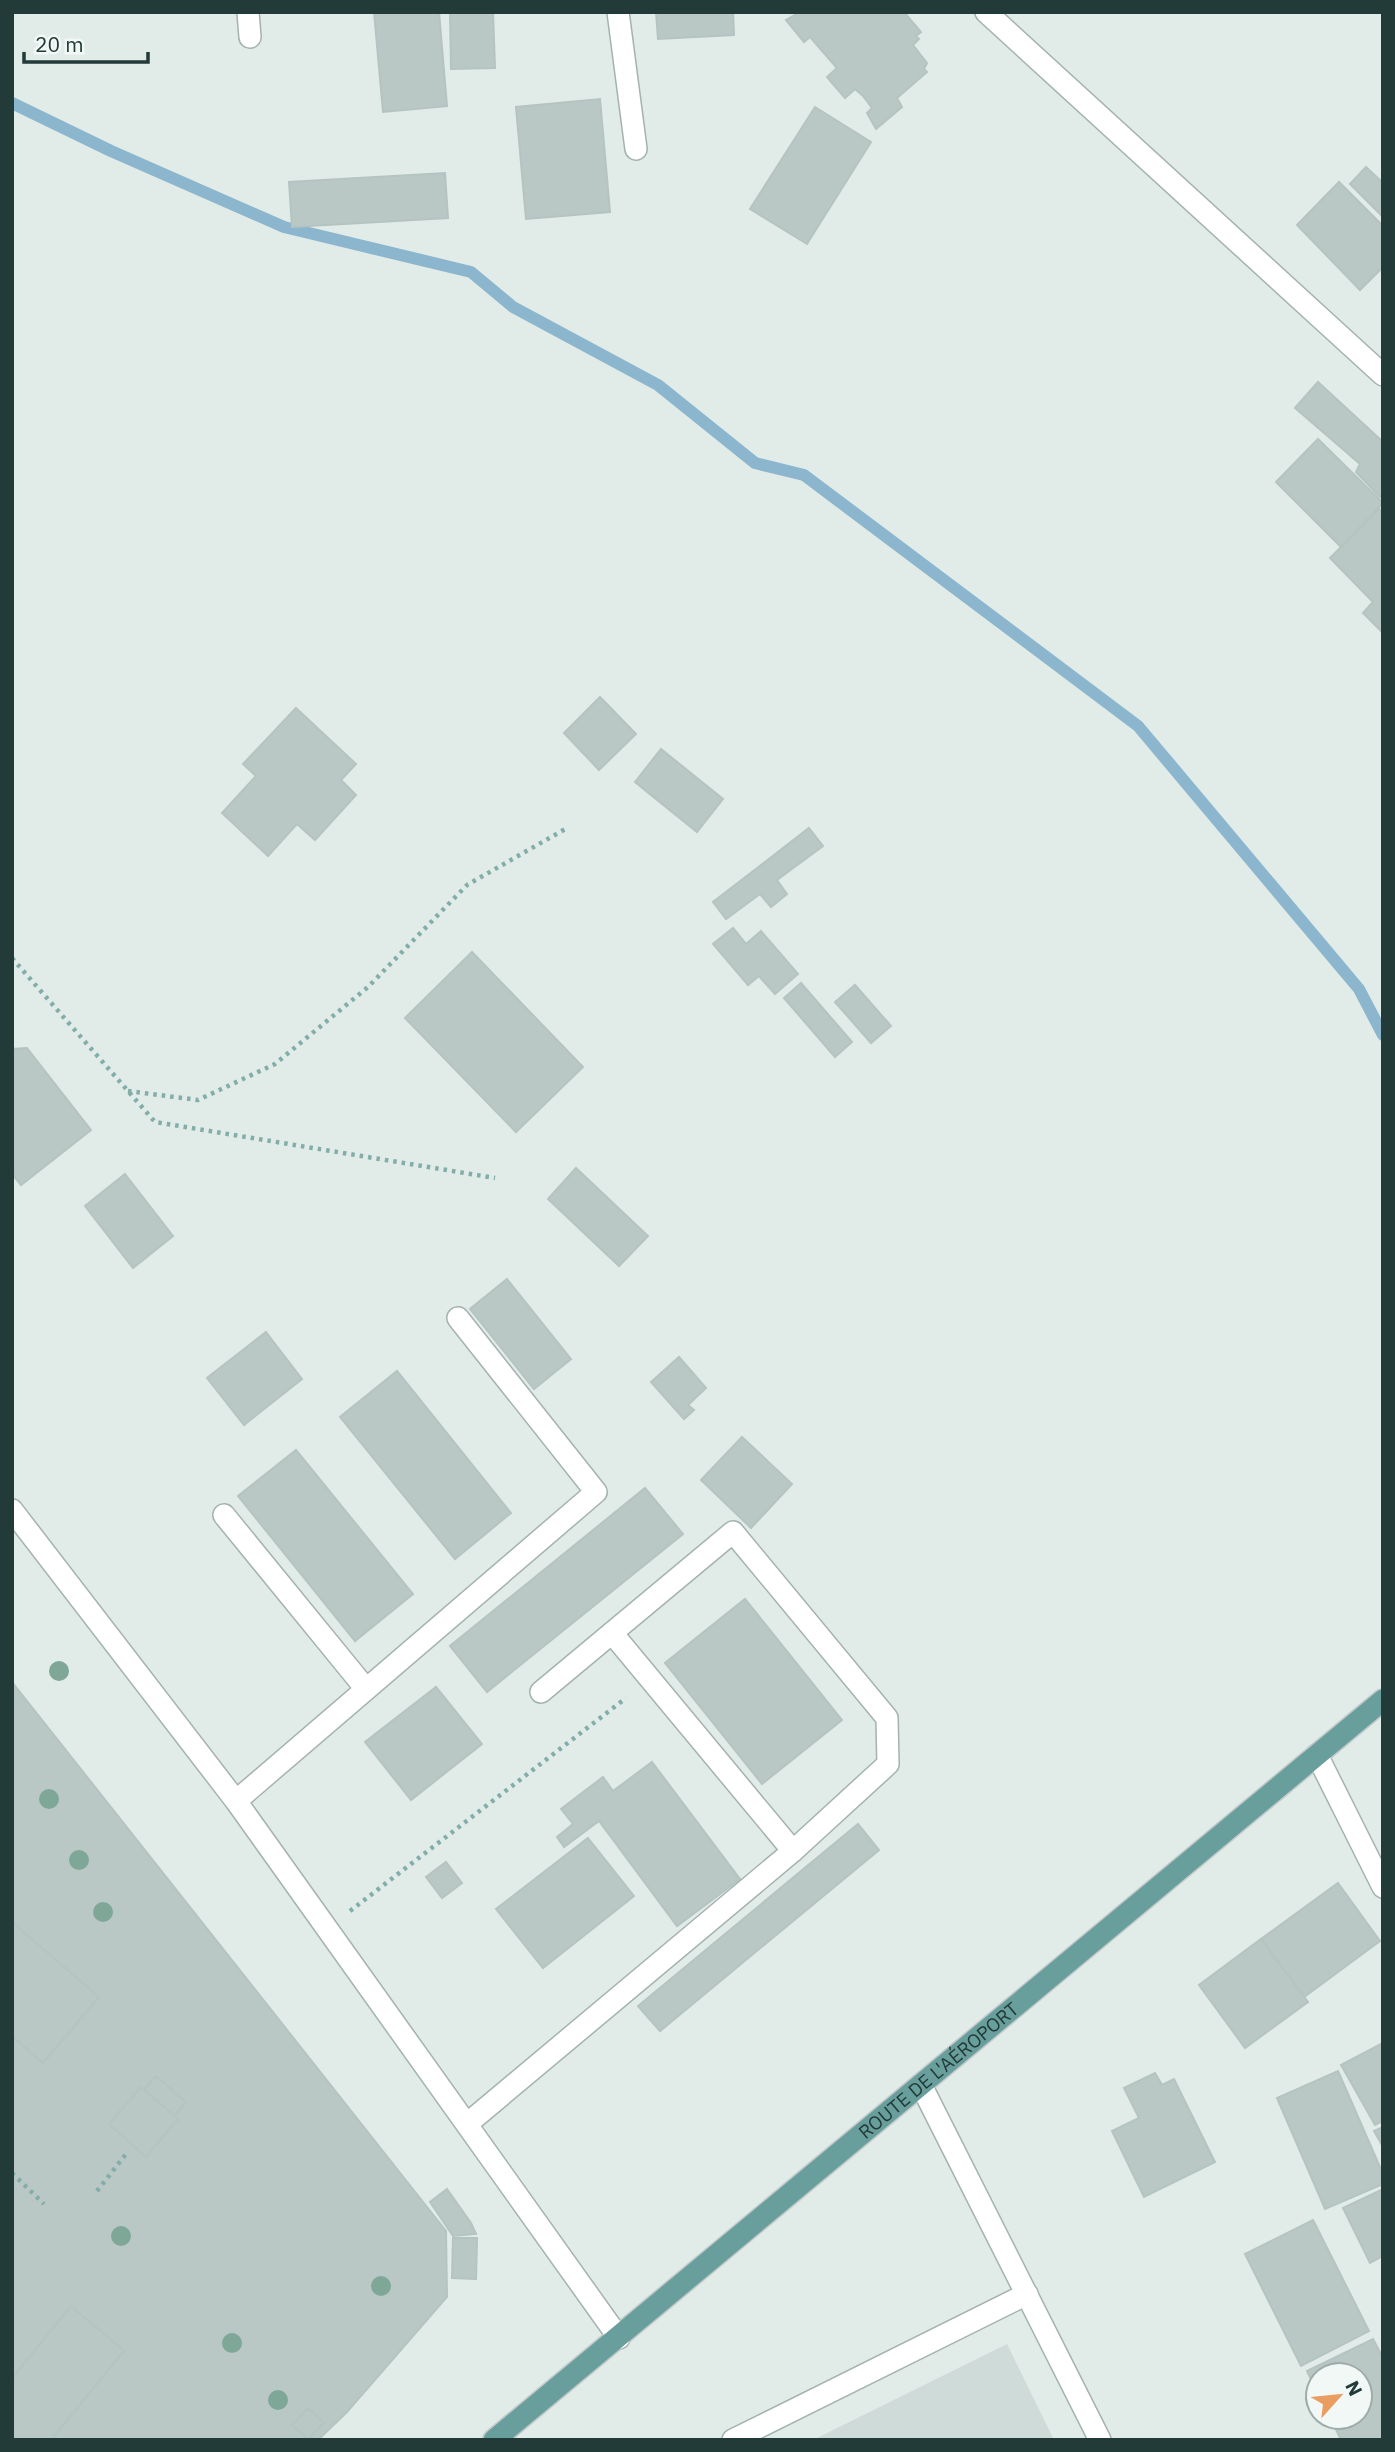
<svg xmlns="http://www.w3.org/2000/svg" width="1395" height="2452" font-family="'IBM Plex Sans',sans-serif">
	<style>
		.built { fill: #cfdbd8 }
		.lines { fill: none; stroke-linecap: round; stroke-linejoin: round }
		.stream { stroke: #8cb6cd; stroke-width: 12 }
		.building { fill: #bac8c5; stroke: #b4c4c1; stroke-width: 2 }
		.minor-casing { stroke: #a4b3b0; stroke-width: 24 }
		.major-casing { stroke: #c1c8c8; stroke-width: 24 }
		.path { stroke: #83ada8; stroke-width: 4.5; stroke-dasharray: 3.5 5; stroke-linecap: butt }
		.minor { stroke: #fff; stroke-width: 21 }
		.major { stroke: #689e9b; stroke-width: 21 }
		.tree { fill: #7fa797 }
		.labels { text-anchor: middle; stroke-width: 7; stroke-linejoin: round; paint-order: stroke }
		.street-label { font-size: 19px; fill: #223b39; stroke: #f1f8f6 }
	</style>
	<rect width="100%" height="100%" fill="#e1ebe8"/>
	<!-- built -->
	<path class="built" d="M1007,2344L1054,2440H813Z"/>
	<g class="lines">
		<!-- stream -->
		<path class="stream" d="M12,103L111,151L284,227L471,272L513,307L658,385L755,463L804,475L1138,726L1359,989L1383,1035"/>
	</g>
	<!-- building -->
	<g class="building">
		<path d="M374,12H439L447,106L383,112Z"/>
		<path d="M450,12H493L495,68L451,69Z"/>
		<path d="M656,12H733L734,35L658,39Z"/>
		<path d="M800,12H904L921,32L916,36L919,39L913,45L927,63L924,69L927,72L897,98L902,107L876,129L867,113L872,108L863,96L855,89L845,98L827,77L837,68L810,37L804,42L786,20Z"/>
		<path d="M600,99L610,212L526,219L516,107Z"/>
		<path d="M815,107L871,142L807,244L750,209Z"/>
		<path d="M1366,167L1383,183V217L1350,184Z"/>
		<path d="M445,173L448,218L292,227L289,182Z"/>
		<path d="M1339,182L1383,226V267L1360,290L1297,225Z"/>
		<path d="M1318,382L1383,442V494L1380,497L1356,472L1360,464L1295,408Z"/>
		<path d="M1318,439L1383,503L1341,547L1276,482Z"/>
		<path d="M1379,509L1383,512V633L1363,613L1373,602L1330,558Z"/>
		<path d="M600,697L636,734L599,770L564,733Z"/>
		<path d="M296,708L356,764L341,780L356,795L315,840L297,824L268,856L222,813L256,776L243,764Z"/>
		<path d="M661,749L723,799L697,832L635,782Z"/>
		<path d="M809,828L823,846L777,880L787,894L771,907L760,894L726,919L713,902Z"/>
		<path d="M733,928L746,944L761,931L798,974L775,994L759,976L748,985L713,944Z"/>
		<path d="M472,952L583,1067L516,1132L405,1018Z"/>
		<path d="M801,983L852,1042L835,1057L784,998Z"/>
		<path d="M855,985L891,1026L871,1043L835,1002Z"/>
		<path d="M27,1048L91,1130L21,1185L12,1174V1049Z"/>
		<path d="M576,1168L648,1236L619,1266L548,1199Z"/>
		<path d="M125,1174L173,1236L133,1268L85,1206Z"/>
		<path d="M507,1279L571,1359L534,1389L470,1309Z"/>
		<path d="M266,1332L302,1379L244,1425L207,1378Z"/>
		<path d="M679,1357L706,1388L688,1405L694,1410L684,1419L651,1382Z"/>
		<path d="M397,1371L511,1513L455,1559L340,1417Z"/>
		<path d="M742,1437L792,1484L751,1528L701,1480Z"/>
		<path d="M296,1450L413,1594L355,1641L238,1496Z"/>
		<path d="M645,1488L683,1534L487,1692L450,1646Z"/>
		<path d="M745,1599L842,1720L762,1784L665,1663Z"/>
		<path d="M12,1682L446,2231L447,2297L347,2412L318,2440H12Z"/>
		<path d="M436,1687L482,1744L411,1800L365,1742Z"/>
		<path d="M652,1762L740,1879L677,1926L599,1821L564,1847L557,1837L573,1824L561,1809L603,1777L613,1791Z"/>
		<path d="M858,1824L879,1850L660,2031L638,2006Z"/>
		<path d="M588,1838L634,1896L543,1968L496,1909Z"/>
		<path d="M446,1862L462,1883L442,1898L426,1877Z"/>
		<path d="M1338,1883L1380,1941L1304,1997L1261,1939Z"/>
		<path d="M12,1922L99,1997L43,2063L12,2036Z"/>
		<path d="M1261,1939L1308,2002L1245,2048L1199,1985Z"/>
		<path d="M1383,2043V2121L1375,2125L1341,2065Z"/>
		<path d="M1338,2071L1383,2174V2184L1325,2209L1277,2098Z"/>
		<path d="M1155,2073L1162,2085L1174,2079L1215,2162L1144,2197L1112,2131L1139,2118L1124,2088Z"/>
		<path d="M156,2076L186,2102L174,2116L144,2090Z"/>
		<path d="M141,2087L178,2119L146,2157L109,2124Z"/>
		<path d="M1383,2127V2147L1374,2131Z"/>
		<path d="M447,2189L471,2223L476,2234L453,2236L430,2202Z"/>
		<path d="M1383,2189V2256L1370,2263L1343,2208Z"/>
		<path d="M1313,2220L1369,2331L1301,2366L1245,2254Z"/>
		<path d="M453,2238H477L476,2279L452,2278Z"/>
		<path d="M71,2306L124,2351L51,2440H12V2378Z"/>
		<path d="M1373,2339L1383,2358V2440H1341L1330,2417H1360V2375H1318V2393L1307,2371Z"/>
		<path d="M308,2408L324,2423L308,2439L292,2425Z"/>
	</g>
	<g class="lines">
		<!-- minor casing -->
		<g class="minor-casing">
			<g id="minor">
				<path d="M248,12L250,37"/>
				<path d="M618,12L636,149"/>
				<path d="M986,12L1383,375"/>
				<path d="M12,1510L236,1801L619,2338"/>
				<path d="M224,1515L366,1689"/>
				<path d="M612,1633L793,1851"/>
				<path d="M1317,1755L1383,1887"/>
				<path d="M236,1801L596,1492L458,1318"/>
				<path d="M921,2085L1100,2440"/>
				<path d="M467,2124L793,1851L888,1764L887,1718L733,1532L541,1692"/>
				<path d="M733,2440L1027,2294"/>
			</g>
		</g>
		<!-- major casing -->
		<g class="major-casing">
			<g id="major">
				<path id="s1" d="M494,2440L1383,1700"/>
			</g>
		</g>
		<!-- path -->
		<g class="path">
			<path d="M12,958L155,1122L495,1178"/>
			<path d="M128,1091L198,1100L275,1064L368,987L467,885L567,828"/>
			<path d="M350,1911L626,1698"/>
			<path d="M12,2173L44,2204"/>
			<path d="M97,2191L126,2154"/>
		</g>
		<!-- minor -->
		<use href="#minor" class="minor"/>
		<!-- major -->
		<use href="#major" class="major"/>
	</g>
	<!-- trees -->
	<g class="tree">
		<circle cx="59" cy="1671" r="10"/>
		<circle cx="49" cy="1799" r="10"/>
		<circle cx="79" cy="1860" r="10"/>
		<circle cx="103" cy="1912" r="10"/>
		<circle cx="121" cy="2236" r="10"/>
		<circle cx="381" cy="2286" r="10"/>
		<circle cx="232" cy="2343" r="10"/>
		<circle cx="278" cy="2400" r="10"/>
	</g>
	<g class="labels">
		<!-- street labels -->
		<g class="street-label">
			<text dy="7" stroke="none"><textPath href="#s1" startOffset="578">ROUTE DE L'AÉROPORT</textPath></text>
		</g>
	</g>
	<!-- border -->
	<rect width="1395" height="2452" fill="none" stroke="#223b39" stroke-width="28"/>
	<!-- north arrow -->
	<g transform="translate(1339 2396) rotate(63)"><circle r="33" fill="#f1f8f6" stroke="#9eacaa" stroke-width="2"/>
	<path d="M0-5L12 26L0 18L-12 26Z" fill="#ea9d60"/>
	<text y="-10" font-size="19" font-weight="bold" text-anchor="middle" fill="#223b39">N</text>
	</g>
	<!-- scale -->
	<path d="M24 52v10h124v-10" fill="none" stroke="#223b39" stroke-width="3.5"/>
	<text x="35" y="52" font-size="21" fill="#223b39" stroke="#f1f8f6" stroke-width="5" paint-order="stroke">20 m</text>
</svg>
